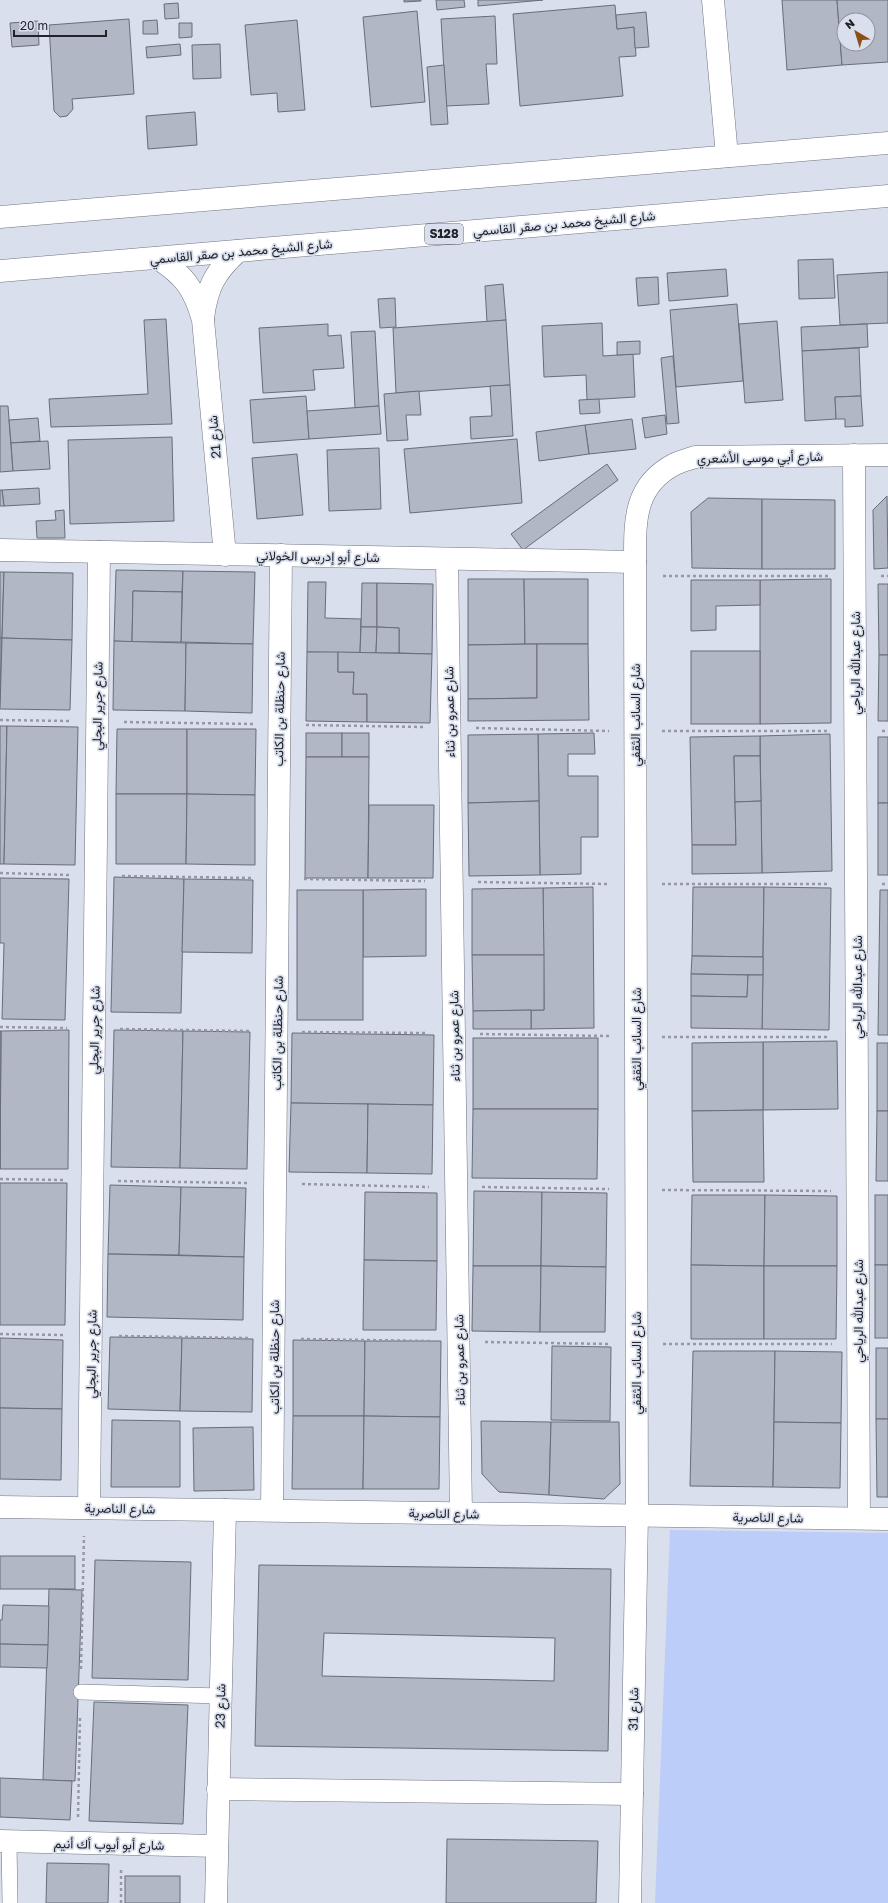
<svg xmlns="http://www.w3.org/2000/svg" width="888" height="1903" font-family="'Golos Text',Vazirmatn,sans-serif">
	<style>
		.green { fill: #bdcdf9 }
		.building { fill: #b1b7c5; stroke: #686d7a; fill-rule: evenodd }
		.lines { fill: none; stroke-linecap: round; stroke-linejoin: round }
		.lane-casing { stroke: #6f7481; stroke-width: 16 }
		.street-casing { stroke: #6f7481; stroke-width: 23 }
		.primary-casing { stroke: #6f7481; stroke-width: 23 }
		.path { stroke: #9499a4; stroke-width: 2.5; stroke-dasharray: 3 3; stroke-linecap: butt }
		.lane { stroke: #fff; stroke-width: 15 }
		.street { stroke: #fff; stroke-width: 22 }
		.primary { stroke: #fff; stroke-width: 22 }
		.labels { text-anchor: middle; stroke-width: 3.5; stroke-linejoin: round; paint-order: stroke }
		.shield { fill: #d9dfed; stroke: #585b64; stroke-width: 1 }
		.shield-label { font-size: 12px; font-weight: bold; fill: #212329 }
		.street-label { font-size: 13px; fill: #212329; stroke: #d9dfed }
	</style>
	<rect width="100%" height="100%" fill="#d9dfed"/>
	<!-- green -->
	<path class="green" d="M670,1530L888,1533V1903H655Z"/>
	<!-- building -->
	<g class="building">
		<path d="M404,0H421V1L404,2Z"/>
		<path d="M436,0H464L465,7L437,10Z"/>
		<path d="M478,0H543L478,6Z"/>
		<path d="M782,0H837L842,65L787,70Z"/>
		<path d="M837,0H888V62L842,65ZM844,20H868V44H844Z"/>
		<path d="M178,3L179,18L165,19L164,4Z"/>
		<path d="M615,5L617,29L634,27L636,56L619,57L623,96L520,106L513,14Z"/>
		<path d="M417,11L425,102L371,107L363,17Z"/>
		<path d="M646,12L649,47L635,48L634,27L617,29L616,15Z"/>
		<path d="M495,16L497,64H486L489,104L446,106L441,19Z"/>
		<path d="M129,19L134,94L72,99L73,109L67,116L60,117L54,111L49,25Z"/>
		<path d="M157,20L158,34H143V21Z"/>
		<path d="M297,20L305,110L278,112L277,93L251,95L245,25Z"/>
		<path d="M38,21L39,45L12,47L10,23Z"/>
		<path d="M179,23H192V37L179,38Z"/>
		<path d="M180,44L181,55L147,58L146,47Z"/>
		<path d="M220,44L221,78L193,79L192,45Z"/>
		<path d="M444,65L448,124L431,125L427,67Z"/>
		<path d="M195,112L197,145L148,149L146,116Z"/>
		<path d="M833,259L835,298L799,299L798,260Z"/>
		<path d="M726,269L728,296L669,301L667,273Z"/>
		<path d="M888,272V323L840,325L837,275Z"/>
		<path d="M658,277L659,304L638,306L636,278Z"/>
		<path d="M503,284L506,320L487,322L485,286Z"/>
		<path d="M395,298L396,327L380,328L378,299Z"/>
		<path d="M737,304L743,381L676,387L670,310Z"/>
		<path d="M166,319L172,424L51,427L49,399L148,394L144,320Z"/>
		<path d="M506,320L510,385L396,393L393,328Z"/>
		<path d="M777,321L783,400L745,403L739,324Z"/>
		<path d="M602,323L603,356L633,354L635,397L587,400L586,375L544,377L542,326Z"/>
		<path d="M328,324V336L341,335L344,368L313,370L315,390L263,393L259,328Z"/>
		<path d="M867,324L868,347L802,351L801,327Z"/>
		<path d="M375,331L379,406L355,408L351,332Z"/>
		<path d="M640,341V354L617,355V342Z"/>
		<path d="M859,348L861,396L835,397L836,419L805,421L802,351Z"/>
		<path d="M673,356L679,423L667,424L661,358Z"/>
		<path d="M510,385L513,436L471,439L470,417L492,416L490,386Z"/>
		<path d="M419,391L421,415H406L408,440L387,441L384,394Z"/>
		<path d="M306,396L309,439L253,443L250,400Z"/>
		<path d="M861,396L863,426L845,427V419H836L835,397Z"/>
		<path d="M599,399L600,413L580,414L579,400Z"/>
		<path d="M0,406H8L13,471L0,472Z"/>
		<path d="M379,406L381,434L309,439L307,411Z"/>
		<path d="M665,415L667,434L645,438L642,418Z"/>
		<path d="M38,418L40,441L11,443L9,420Z"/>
		<path d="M632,419L636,449L589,454L585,425Z"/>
		<path d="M585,425L589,454L539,461L536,432Z"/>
		<path d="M172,437L174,521L70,524L68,440Z"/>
		<path d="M517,439L522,503L410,513L404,449Z"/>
		<path d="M48,441L50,469L13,471L11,443Z"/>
		<path d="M379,448L381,509L329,511L327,450Z"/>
		<path d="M297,454L303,515L257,519L252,458Z"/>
		<path d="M607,464L618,480L523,550L511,534Z"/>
		<path d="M39,488L40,504L4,506L2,490Z"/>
		<path d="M0,490H2L4,506H0Z"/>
		<path d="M887,496L888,568L874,569L873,510Z"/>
		<path d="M708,498L762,499V569L692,568L691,512Z"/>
		<path d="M762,499L835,500V569H762Z"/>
		<path d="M64,510L65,538H37L36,521L56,520L55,511Z"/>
		<path d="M116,570L183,571L182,592L133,591L132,642L114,641Z"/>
		<path d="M183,571L255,572L253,644L181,642Z"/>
		<path d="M0,572H4L2,638H0Z"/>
		<path d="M4,572L73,573L72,640L2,638Z"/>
		<path d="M468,579H524L525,644L468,645Z"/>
		<path d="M524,579H588V644H525Z"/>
		<path d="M831,579V723L760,724V580Z"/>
		<path d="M691,580H760V605L716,606V630L691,631Z"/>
		<path d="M308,582H326L325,618L361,619L360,653L307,652Z"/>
		<path d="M362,583H377V627H361Z"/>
		<path d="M377,583L433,584L432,654L399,653V628L377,627Z"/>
		<path d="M878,584H888V655H879Z"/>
		<path d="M133,591L182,592L181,642H132Z"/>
		<path d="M361,627H377L376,653H360Z"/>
		<path d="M377,627L399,628V653H376Z"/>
		<path d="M0,638H2L0,709Z"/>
		<path d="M2,638L72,640L70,710L0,709Z"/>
		<path d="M114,641L186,643L185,711L113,710Z"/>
		<path d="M186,643L253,644L252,713L185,711Z"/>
		<path d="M537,644V698L468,699V645Z"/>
		<path d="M537,644H588L589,720L468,721V699L537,698Z"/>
		<rect x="691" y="651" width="69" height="73"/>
		<path d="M307,652H338V672H354L353,694H367V722L306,721Z"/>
		<path d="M338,652L432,654L430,723L367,722V694H353L354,672H338Z"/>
		<path d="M879,655H888V721H878Z"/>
		<path d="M0,726H7L4,864H0Z"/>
		<path d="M7,726L78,727L75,865L4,864Z"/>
		<path d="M117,729H187V794H116Z"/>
		<path d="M187,729H256L255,795L187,794Z"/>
		<rect x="306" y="733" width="36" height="24"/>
		<rect x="342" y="733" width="27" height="24"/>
		<path d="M594,733L595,754H568V776H598V837H581V874L540,875L538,734Z"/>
		<path d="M538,734L539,801L468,803V735Z"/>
		<path d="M830,734L832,871L762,873L760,736Z"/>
		<path d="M760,736V756H734L736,845H692L690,737Z"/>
		<rect x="878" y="737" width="10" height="66"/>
		<path d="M734,756H760L761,801L735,802Z"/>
		<path d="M306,757H369L368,878H305Z"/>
		<path d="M116,794H187L186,864H116Z"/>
		<path d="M187,794L255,795V865L186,864Z"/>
		<path d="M539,801L540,875L469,876L468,803Z"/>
		<path d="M761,801L762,873L692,874V845H736L735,802Z"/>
		<rect x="878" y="803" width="10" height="72"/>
		<path d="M369,805H434L433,878H368Z"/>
		<path d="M114,877L184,879L181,1013L111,1012Z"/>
		<path d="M0,878L69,879L65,1020L2,1019L4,943H0Z"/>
		<path d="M184,879L253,880L252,953L182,952Z"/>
		<path d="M593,887L594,1028L531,1029V1010H544L543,888Z"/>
		<path d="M693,887H764L763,957L692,956Z"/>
		<path d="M764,887L831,888L829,1030L762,1029Z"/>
		<path d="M543,888L544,955H472V889Z"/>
		<path d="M426,889V956L363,957V890Z"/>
		<rect x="297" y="890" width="66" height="130"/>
		<path d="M880,890H888V1035H878Z"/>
		<path d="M472,955H544V1010L473,1011Z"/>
		<path d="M692,956L763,957V975L691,974Z"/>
		<path d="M691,974L748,975L747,997L691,996Z"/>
		<path d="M748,975H763L762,1029L691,1028V996L747,997Z"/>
		<path d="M531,1010V1029H473V1011Z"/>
		<path d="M69,1030L68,1169H0L1,1031Z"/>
		<path d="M114,1030L183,1031L180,1168L111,1167Z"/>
		<path d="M0,1031H1L0,1169Z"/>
		<path d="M183,1031L250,1032L247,1169L180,1168Z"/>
		<path d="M292,1033L434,1035L433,1105L291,1103Z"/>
		<rect x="473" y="1038" width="125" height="71"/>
		<path d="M837,1041L838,1109L763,1110V1042Z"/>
		<path d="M763,1042V1110L692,1111V1043Z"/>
		<rect x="877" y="1043" width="11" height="68"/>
		<path d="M291,1103L368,1104L367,1173L289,1172Z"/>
		<path d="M368,1104L433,1105L432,1174L367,1173Z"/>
		<path d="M473,1109H598L597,1179L472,1178Z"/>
		<path d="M763,1110L764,1182H693L692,1111Z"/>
		<path d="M877,1111H888V1181H876Z"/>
		<path d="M0,1183H67L65,1325H0Z"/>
		<path d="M110,1185L181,1187L179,1255L108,1254Z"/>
		<path d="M181,1187L246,1188L244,1257L179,1255Z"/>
		<path d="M474,1191L542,1192L541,1266H473Z"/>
		<path d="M365,1192L437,1193V1261L364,1260Z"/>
		<path d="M542,1192L607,1193L606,1267L541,1266Z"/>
		<path d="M692,1195H765L764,1266L691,1265Z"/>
		<path d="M765,1195L837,1196V1266H764Z"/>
		<rect x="875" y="1195" width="13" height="70"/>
		<path d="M108,1254L244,1257L243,1320L107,1317Z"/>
		<path d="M364,1260L437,1261L436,1330H363Z"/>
		<path d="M691,1265L764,1266V1339H691Z"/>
		<rect x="875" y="1265" width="13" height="73"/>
		<path d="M473,1266H541L540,1332L472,1331Z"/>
		<path d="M541,1266L606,1267L605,1332H540Z"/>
		<path d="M764,1266H837L836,1339H764Z"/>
		<path d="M110,1337L182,1338L180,1411L108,1409Z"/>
		<path d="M0,1338L63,1340L62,1409L0,1408Z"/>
		<path d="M182,1338L253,1339L252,1412L180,1411Z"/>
		<path d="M293,1340L365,1341L364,1416H293Z"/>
		<path d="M365,1341H441L440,1417L364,1416Z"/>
		<path d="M552,1346L611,1347L610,1421L551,1420Z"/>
		<rect x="876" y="1348" width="12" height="71"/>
		<path d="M693,1351H775L773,1487L690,1486Z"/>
		<path d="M775,1351L842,1352L841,1423L774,1422Z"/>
		<path d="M0,1408L62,1409L61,1480L0,1479Z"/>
		<path d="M293,1416H364L363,1489H292Z"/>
		<path d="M364,1416L440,1417L439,1489H363Z"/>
		<path d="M876,1419H888V1497H877Z"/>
		<path d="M112,1420L180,1421V1487H111Z"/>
		<path d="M481,1421L551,1422L549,1495L499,1492L482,1474Z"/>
		<path d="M551,1422H619L620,1484L604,1499L549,1495Z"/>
		<path d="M774,1422L841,1423L840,1488L773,1487Z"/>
		<path d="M253,1427L254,1490L194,1491L193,1428Z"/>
		<rect x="0" y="1556" width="75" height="33"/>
		<path d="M95,1560L191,1562L188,1680L92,1678Z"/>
		<path d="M259,1565L611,1569L608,1751L255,1746ZM324,1633L555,1638L554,1681L322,1676Z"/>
		<path d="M49,1589L82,1590L75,1781L43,1780Z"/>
		<path d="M3,1605L49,1606L48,1645L0,1644V1620H2Z"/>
		<path d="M0,1644L48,1645L47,1668L0,1667Z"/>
		<path d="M94,1702L188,1705L183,1824L89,1821Z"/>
		<path d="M0,1778L72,1781L70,1820L0,1817Z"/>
		<path d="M447,1839L598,1841L596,1903H446Z"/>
		<path d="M47,1863L109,1864L108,1903H46Z"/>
		<rect x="125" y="1876" width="55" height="27"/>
	</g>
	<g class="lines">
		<!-- lane casing -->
		<g class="lane-casing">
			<g id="lane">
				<path d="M81,1692L220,1696"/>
				<path d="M9,1842L10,1903"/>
			</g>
		</g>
		<!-- street casing -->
		<g class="street-casing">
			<g id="street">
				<path d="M713,0L727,156"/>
				<path d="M157,258C184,275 194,288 203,320L225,555"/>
				<path d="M203,318C207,287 215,272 238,251"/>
				<path d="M854,455L859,1518"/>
				<path d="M0,550L635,562"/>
				<path d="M447,559L461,1513"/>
				<path d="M0,1507L888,1519"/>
				<path d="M89,1508L99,552"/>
				<path d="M272,1510L281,555"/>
				<path d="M218,1789L632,1794"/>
				<path d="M0,1841L217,1846"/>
				<path d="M216,1903L225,1510"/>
				<path d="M630,1903L637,1515L635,576C636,532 628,488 675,464C681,461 689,459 695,457L888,455"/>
			</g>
		</g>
		<!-- primary casing -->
		<g class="primary-casing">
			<g id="primary">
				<path d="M0,217L888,143"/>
				<path d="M0,271L888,196"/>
			</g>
		</g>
		<!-- path -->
		<g class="path">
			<path d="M663,576H828"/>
			<path d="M881,576H888"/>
			<path d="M0,720L69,721"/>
			<path d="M124,722L253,724"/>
			<path d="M306,725L423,727"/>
			<path d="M476,728L609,731"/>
			<path d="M662,731H829"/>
			<path d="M882,731H888"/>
			<path d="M0,873L69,875"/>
			<path d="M122,876L251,878"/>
			<path d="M304,879L425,881"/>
			<path d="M478,882L609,884"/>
			<path d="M662,884H829"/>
			<path d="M882,884H888"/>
			<path d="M0,1027L67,1028"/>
			<path d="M120,1029L249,1031"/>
			<path d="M302,1032L427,1033"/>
			<path d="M480,1034L609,1036"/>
			<path d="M662,1037H829"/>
			<path d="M0,1179L65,1180"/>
			<path d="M118,1181L247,1183"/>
			<path d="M302,1184L429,1187"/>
			<path d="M482,1187L609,1189"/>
			<path d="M662,1190L831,1191"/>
			<path d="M0,1334L64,1335"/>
			<path d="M119,1336L248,1338"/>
			<path d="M301,1339L432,1341"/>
			<path d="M485,1342L610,1344"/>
			<path d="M663,1344H832"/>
			<path d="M81,1669L84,1536"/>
			<path d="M78,1817L80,1716"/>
			<path d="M121,1903V1870"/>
		</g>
		<!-- lane -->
		<use href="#lane" class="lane"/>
		<!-- street -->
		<use href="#street" class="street"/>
		<!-- primary -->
		<use href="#primary" class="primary"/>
	</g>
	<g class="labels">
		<!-- shield labels -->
		<rect class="shield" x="425" y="224" width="38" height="20" rx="3"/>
		<g class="shield-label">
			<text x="444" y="238">S128</text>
		</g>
		<!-- street labels -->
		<g class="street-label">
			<text transform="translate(564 223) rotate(-5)" y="5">شارع الشيخ محمد بن صقر القاسمي</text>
			<text transform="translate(241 251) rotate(-5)" y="5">شارع الشيخ محمد بن صقر القاسمي</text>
			<text transform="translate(214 437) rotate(-95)" y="5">شارع 21</text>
			<text transform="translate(760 457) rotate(-1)" y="5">شارع أبي موسى الأشعري</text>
			<text transform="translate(318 556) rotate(1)" y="5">شارع أبو إدريس الخولاني</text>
			<text transform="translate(855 663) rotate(-90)" y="5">شارع عبدالله الرياحي</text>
			<text transform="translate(97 706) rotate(-89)" y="5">شارع جرير البجلي</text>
			<text transform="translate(279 709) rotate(-89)" y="5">شارع حنظلة بن الكاتب</text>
			<text transform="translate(449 712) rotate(-91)" y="5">شارع عمرو بن ثناء</text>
			<text transform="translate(635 715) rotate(-90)" y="5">شارع السائب الثقفي</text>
			<text transform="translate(857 987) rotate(-90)" y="5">شارع عبدالله الرياحي</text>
			<text transform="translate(94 1030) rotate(-89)" y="5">شارع جرير البجلي</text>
			<text transform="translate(277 1033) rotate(-89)" y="5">شارع حنظلة بن الكاتب</text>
			<text transform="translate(454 1036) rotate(-91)" y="5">شارع عمرو بن ثناء</text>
			<text transform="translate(636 1039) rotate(-90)" y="5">شارع السائب الثقفي</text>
			<text transform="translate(858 1311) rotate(-90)" y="5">شارع عبدالله الرياحي</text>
			<text transform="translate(91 1354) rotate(-89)" y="5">شارع جرير البجلي</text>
			<text transform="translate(274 1357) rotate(-90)" y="5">شارع حنظلة بن الكاتب</text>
			<text transform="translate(459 1360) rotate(-91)" y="5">شارع عمرو بن ثناء</text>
			<text transform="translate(636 1363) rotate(-90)" y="5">شارع السائب الثقفي</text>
			<text transform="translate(120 1508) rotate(1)" y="5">شارع الناصرية</text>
			<text transform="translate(444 1513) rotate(1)" y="5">شارع الناصرية</text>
			<text transform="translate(768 1517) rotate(1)" y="5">شارع الناصرية</text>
			<text transform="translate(220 1706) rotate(-89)" y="5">شارع 23</text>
			<text transform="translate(633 1709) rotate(-89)" y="5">شارع 31</text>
			<text transform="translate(109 1844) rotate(1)" y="5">شارع أبو أيوب أك أنيم</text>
		</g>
	</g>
	<!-- north arrow -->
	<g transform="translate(856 32) rotate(322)"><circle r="19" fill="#d9dfed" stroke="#8f949f"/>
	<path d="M0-3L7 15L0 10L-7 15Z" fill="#8d4f13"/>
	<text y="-6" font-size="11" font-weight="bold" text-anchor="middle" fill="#212329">N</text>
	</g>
	<!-- scale -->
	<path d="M14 30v6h92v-6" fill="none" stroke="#212329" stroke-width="2"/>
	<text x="20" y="30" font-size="12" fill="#212329" stroke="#d9dfed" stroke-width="3" paint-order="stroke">20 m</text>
</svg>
